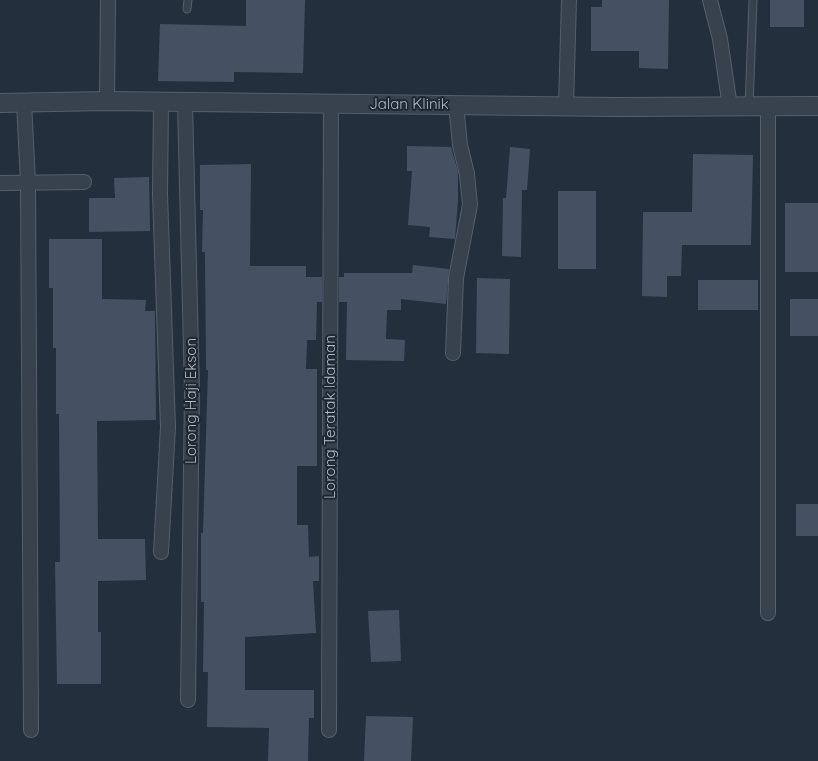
<svg xmlns="http://www.w3.org/2000/svg" width="818" height="761" font-family="Quicksand,sans-serif">
	<style>
		.building { fill: #455162 }
		.lines { fill: none; stroke-linecap: round; stroke-linejoin: round }
		.service-casing { stroke: #565f6c; stroke-width: 9 }
		.minor-casing { stroke: #565f6c; stroke-width: 16 }
		.tertiary-casing { stroke: #565f6c; stroke-width: 20 }
		.service { stroke: #38414e; stroke-width: 7 }
		.minor { stroke: #38414e; stroke-width: 14 }
		.tertiary { stroke: #38414e; stroke-width: 18 }
		.labels { text-anchor: middle; stroke-width: 4; stroke-linejoin: round; paint-order: stroke }
		.street-label { font-size: 15px; fill: #b4bcc9; stroke: #1d2633 }
	</style>
	<rect width="100%" height="100%" fill="#242f3e"/>
	<!-- building -->
	<g class="building">
		<path d="M246,0H305L303,73L234,72V82L158,81L160,24L246,26Z"/>
		<path d="M602,0H669L668,69L639,68V51H591V7H602Z"/>
		<rect x="770" y="0" width="34" height="27"/>
		<path d="M407,146L451,147L458,172V200L455,239L429,237L430,227L408,225L412,171H407Z"/>
		<path d="M510,147L530,149L527,190H522L521,257L502,256L503,198H506Z"/>
		<path d="M693,154L753,155L751,245H682L681,276H667V297L642,296L643,212H692Z"/>
		<path d="M251,164L250,266H306V277H322V302H317L316,340H307L306,369H317V466H297V525H308L309,557L319,556V581H313L316,633L245,637V690H314V718H309L308,761H268L269,728L207,727L208,672H203L204,602H201V533H203L208,370H206L205,252H202L203,210H200V165Z"/>
		<path d="M149,177L150,231L89,232V198H115L114,178Z"/>
		<rect x="558" y="191" width="38" height="78"/>
		<rect x="785" y="203" width="33" height="69"/>
		<path d="M49,239H102V299L146,300L145,311H155L156,420L97,421L98,539H145L146,580L98,581V632H101V684H57L55,562H60L59,414H56V348H53V288H49Z"/>
		<path d="M413,265L449,269L446,304L401,299V310H387L386,339L405,340L404,361L346,360L347,302H339V277H344V273H412Z"/>
		<path d="M477,278L510,279L509,354L476,353Z"/>
		<rect x="698" y="280" width="60" height="30"/>
		<rect x="790" y="299" width="28" height="37"/>
		<rect x="796" y="504" width="22" height="32"/>
		<path d="M399,610L401,661L371,662L368,611Z"/>
		<path d="M366,716L413,717L411,761H364Z"/>
	</g>
	<g class="lines">
		<!-- service casing -->
		<g class="service-casing">
			<g id="service">
				<path d="M187,9L188,0"/>
				<path d="M749,107L753,0"/>
			</g>
		</g>
		<!-- minor casing -->
		<g class="minor-casing">
			<g id="minor">
				<path d="M710,0L720,39L730,107"/>
				<path d="M107,101L108,0"/>
				<path d="M24,102L28,183L31,730"/>
				<path d="M161,102L160,194L168,427L161,552"/>
				<path d="M185,103L192,391L188,700"/>
				<path d="M566,105L569,0"/>
				<path d="M768,107V613"/>
				<path d="M0,183L84,182"/>
				<path d="M453,353L456,278L470,205L467,174L460,145L456,104"/>
				<path d="M329,730L331,105"/>
			</g>
		</g>
		<!-- tertiary casing -->
		<g class="tertiary-casing">
			<path id="tertiary" d="M0,103L107,101L616,107L818,106"/>
		</g>
		<!-- service -->
		<use href="#service" class="service"/>
		<!-- minor -->
		<use href="#minor" class="minor"/>
		<!-- tertiary -->
		<use href="#tertiary" class="tertiary"/>
	</g>
	<g class="labels">
		<!-- street labels -->
		<g class="street-label">
			<text x="409" y="109">Jalan Klinik</text>
			<text transform="translate(191 401) rotate(-90)" y="5">Lorong Haji Ekson</text>
			<text transform="translate(330 417) rotate(-90)" y="5">Lorong Teratak Idaman</text>
		</g>
	</g>
</svg>
